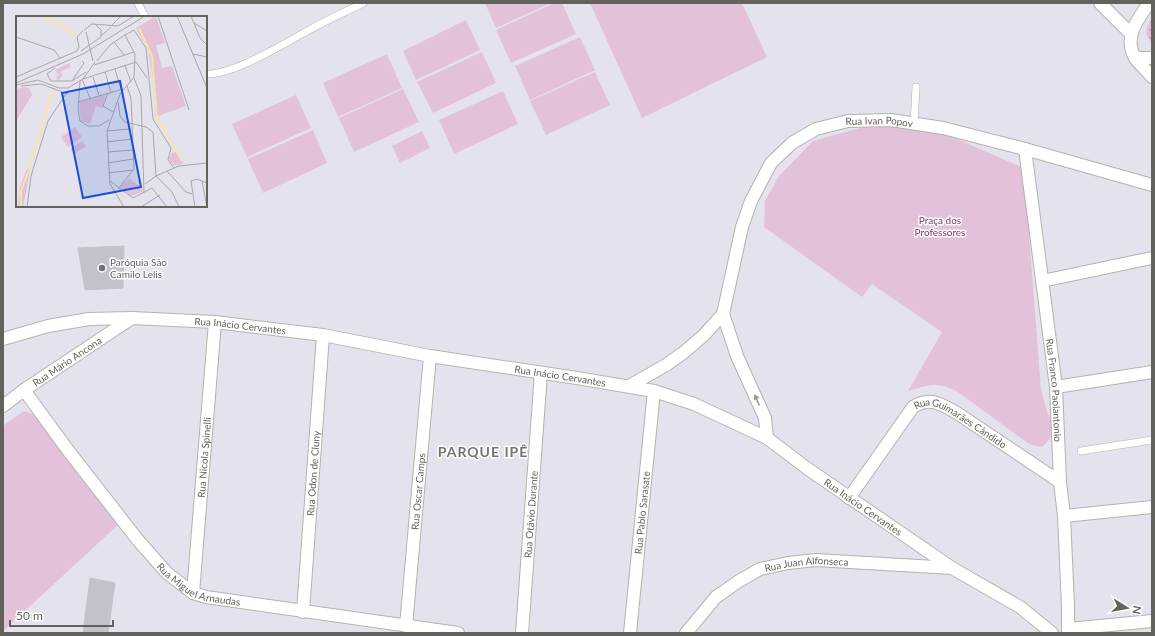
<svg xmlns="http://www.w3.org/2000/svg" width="1155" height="636" font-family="Lato,sans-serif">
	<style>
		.grass { fill: url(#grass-dots) }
		.park { fill: #e3c2d9 }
		.building { fill: #c2c2ca; stroke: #c2c3d1 }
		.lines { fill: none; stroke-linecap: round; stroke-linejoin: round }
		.lane-casing { stroke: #b3b2ad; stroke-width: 8 }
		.street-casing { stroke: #b3b2ad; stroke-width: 14 }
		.secondary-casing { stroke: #b5b5ae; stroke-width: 14 }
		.lane { stroke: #fff; stroke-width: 7 }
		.street { stroke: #fff; stroke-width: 12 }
		.secondary { stroke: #fff; stroke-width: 12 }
		.oneway { fill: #9a9995 }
		.worship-dot { fill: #6b7280; stroke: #fff; stroke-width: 1.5 }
		.labels { text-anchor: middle; stroke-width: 3; stroke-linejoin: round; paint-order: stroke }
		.street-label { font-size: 10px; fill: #63625c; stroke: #fff }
		.park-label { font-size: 10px; fill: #813c69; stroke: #fff }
		.worship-label { font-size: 10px; fill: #5b616d; stroke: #fff; text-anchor: start }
		.district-label { font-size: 14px; font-weight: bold; letter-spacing: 1px; fill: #75736d; stroke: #fff }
		.inset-river { fill: none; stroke: #f8e3a9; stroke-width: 2 }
		.inset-road { fill: none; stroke: #a8a7aa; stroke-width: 1 }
		.view { fill: #1d4ed8; fill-opacity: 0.15; stroke: #1d4ed8; stroke-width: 2 }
		.inset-edge { fill: none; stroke: #63625c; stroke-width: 2 }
	</style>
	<defs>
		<pattern id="grass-dots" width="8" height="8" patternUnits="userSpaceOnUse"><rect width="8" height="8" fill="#e3c2d9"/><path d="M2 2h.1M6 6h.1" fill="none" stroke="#bca1b3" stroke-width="1.8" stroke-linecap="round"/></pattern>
	</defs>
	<rect width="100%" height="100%" fill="#e4e3ed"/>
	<!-- grass -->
	<path class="grass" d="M1152,19V43C1144,34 1145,28 1152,19Z"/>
	<!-- park -->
	<g class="park">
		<path d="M485,3H551L496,28Z"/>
		<path d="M554,3H562L576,34L511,63L496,30Z"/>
		<path d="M590,3H742L767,57L642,118Z"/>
		<path d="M466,20L480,50L416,80L403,51Z"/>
		<path d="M580,37L595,70L530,100L515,66Z"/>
		<path d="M482,52L496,83L433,113L417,82Z"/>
		<path d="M387,54L402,88L338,117L323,83Z"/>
		<path d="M595,72L610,105L546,135L530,101Z"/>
		<path d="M403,89L419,122L354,152L339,118Z"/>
		<path d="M503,91L518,124L454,154L439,120Z"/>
		<path d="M296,95L311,128L247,157L232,124Z"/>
		<path d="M878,123L950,136L1024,168L1041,390L1047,411L1055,427L1050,439L1042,447L1035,446L1029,444L958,392C936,381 930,385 908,391L942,332L872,284L862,297L764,227L765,201L779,176L813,141Z"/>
		<path d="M313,130L327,163L263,193L248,159Z"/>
		<path d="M422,131L430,148L400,163L392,146Z"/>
		<path d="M24,411L37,416L63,455L119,524L3,631V426Z"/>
	</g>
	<!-- building -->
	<g class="building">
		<path d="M124,246L123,288L85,290L78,248Z"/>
		<path d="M90,578L115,583L108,633H83Z"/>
	</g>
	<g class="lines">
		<!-- lane casing -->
		<g class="lane-casing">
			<g id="lane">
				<path d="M138,3L145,17"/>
				<path d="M206,74C234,75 283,44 309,30C327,20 345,12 363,3"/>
				<path d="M914,124L916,87"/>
				<path d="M1081,451L1152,440"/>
			</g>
		</g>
		<!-- street casing -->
		<g class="street-casing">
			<g id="street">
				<path d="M1100,3L1131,34"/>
				<path id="s1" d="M1025,149L1056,387L1060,482L1064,516L1068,606V633"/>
				<path d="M1042,281L1152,258"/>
				<path d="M723,314L737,356L765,418L767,438"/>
				<path id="s2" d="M629,386L666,365L683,353L704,335L723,314L742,227L751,201L771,163L792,143L816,129L848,121L891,120L943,128L1025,149L1152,185"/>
				<path d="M1056,387L1152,372"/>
				<path id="s3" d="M24,390L67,449L137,539L167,573L193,593L206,597L458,633"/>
				<path id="s4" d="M3,406L24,390L132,318"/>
				<path id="s5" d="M849,498L913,407C930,396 941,404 957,413L1060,482"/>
				<path d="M1064,516L1152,507"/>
				<path id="s6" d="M193,593L215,322"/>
				<path id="s7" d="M303,612L323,335"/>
				<path id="s8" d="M406,626L430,356"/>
				<path d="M1068,629L1152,621"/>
				<path id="s9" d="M522,633L541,373"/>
				<path id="s10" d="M630,633L654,391"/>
				<path id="s11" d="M686,633L716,597L739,581L760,569L788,563L816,560L952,568"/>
			</g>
		</g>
		<!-- secondary casing -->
		<g class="secondary-casing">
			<g id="secondary">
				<path d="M1149,3C1138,19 1123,37 1135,58C1139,64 1147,71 1152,77"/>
				<path d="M1135,58H1152"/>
				<path id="s12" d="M3,339L48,326L89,319L132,318L215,322L323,335L430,356L577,378L654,391L694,404L767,438L808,469L952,568L1020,607L1052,633"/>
			</g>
		</g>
		<!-- lane -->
		<use href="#lane" class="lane"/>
		<!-- street -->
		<use href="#street" class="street"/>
		<!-- secondary -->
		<use href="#secondary" class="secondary"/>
	</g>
	<!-- one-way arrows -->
	<defs><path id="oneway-solid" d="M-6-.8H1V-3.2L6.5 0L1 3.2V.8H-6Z"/></defs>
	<use class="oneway" href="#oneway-solid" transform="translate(757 400) rotate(-114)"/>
	<!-- markers -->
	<circle class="worship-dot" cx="102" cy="268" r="4"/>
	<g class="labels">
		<!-- street labels -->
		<g class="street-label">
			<text dy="4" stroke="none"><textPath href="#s2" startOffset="400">Rua Ivan Popov</textPath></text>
			<text dy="4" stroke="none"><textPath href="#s12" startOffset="240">Rua Inácio Cervantes</textPath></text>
			<text dy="4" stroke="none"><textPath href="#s4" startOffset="78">Rua Mário Ancona</textPath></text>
			<text dy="4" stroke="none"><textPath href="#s12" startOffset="564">Rua Inácio Cervantes</textPath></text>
			<text dy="4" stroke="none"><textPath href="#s1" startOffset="243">Rua Franco Paolantonio</textPath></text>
			<text dy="4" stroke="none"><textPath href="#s5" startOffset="165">Rua Guimarães Cândido</textPath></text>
			<text dy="4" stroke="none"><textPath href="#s6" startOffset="136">Rua Nicola Spinelli</textPath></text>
			<text dy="4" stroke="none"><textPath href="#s7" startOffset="139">Rua Odon de Cluny</textPath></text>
			<text dy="4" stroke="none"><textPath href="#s8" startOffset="135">Rua Oscar Camps</textPath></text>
			<text dy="4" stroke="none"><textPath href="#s12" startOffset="900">Rua Inácio Cervantes</textPath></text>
			<text dy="4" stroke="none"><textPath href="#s10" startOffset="121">Rua Pablo Sarasate</textPath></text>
			<text dy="4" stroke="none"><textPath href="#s9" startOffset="119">Rua Otávio Durante</textPath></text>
			<text dy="4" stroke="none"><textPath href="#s11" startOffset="146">Rua Juan Alfonseca</textPath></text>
			<text dy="4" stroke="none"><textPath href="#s3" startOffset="267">Rua Miguel Arnaudas</textPath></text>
		</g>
		<!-- park labels -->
		<g class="park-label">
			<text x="940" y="224">Praça dos<tspan x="940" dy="12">Professores</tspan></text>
		</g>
		<!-- worship labels -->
		<g class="worship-label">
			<text x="110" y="266">Paróquia São<tspan x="110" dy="12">Camilo Lelis</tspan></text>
		</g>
		<!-- district labels -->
		<g class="district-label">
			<text x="483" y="457">PARQUE IPÊ</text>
		</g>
	</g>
	<!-- overview -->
	<g transform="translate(16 16)">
		<rect width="191" height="191" fill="#e4e3ed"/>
		<path d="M140,0L149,27L140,29L146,52L156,50L170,90L139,101V75L132,33L120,12Z" fill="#e3c2d9"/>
		<path d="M9,71L13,72L16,79L0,105V73ZM11,153L14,154L7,191H2L4,171Z" fill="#e3c2d9"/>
		<path d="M53,47L55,51L44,56L47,59L43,64L40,62L44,57L41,58L39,54ZM89,79L87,92L80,90L74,108L65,105L63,93L64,86ZM59,111L66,121L52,131L45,121ZM66,125L70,130L58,138L54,133ZM160,136L168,147L160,150L154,146L153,142L156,137ZM113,162L127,173L126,176L115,180L104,171Z" fill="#e3c2d9"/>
		<path class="inset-river" d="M26,0L41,6L60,19M123,12L136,40L141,102L166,145M13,152L36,76M5,191V175L13,154"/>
		<path class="inset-road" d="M142,0L173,94M161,0L191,72M175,0L184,22L191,29M178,7L191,15M80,9L85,14V21M95,10L105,0M68,14L76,8L102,10L118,0M70,16L77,45M109,19L118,14L130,32L137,103L155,132L152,144L158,152M85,20L95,11M0,21L38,34L44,42M98,26L108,39M65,35L85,21M177,38L191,41M81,45L94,29L109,19L119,38L118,61L104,78L91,115L94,168L108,191M78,49L118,36M109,50L115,66M39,52L31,58L35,65H56L70,56M99,53L105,73M89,56L95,76M0,61L61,35L63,31L61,21L67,15M77,61L83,79M118,62L125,80L128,177M66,63L74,82M67,63L120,46L131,62M56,65L68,47L66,45M64,65L62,94L64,105L72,110H83L93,104M0,67L67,38L129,0M0,69L22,64L43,72H52L67,63L79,46M5,70L25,68L52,78M92,77L87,90L97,96M62,86L107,73M102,86L104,100L109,106L130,111L137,116M91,115L115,113M137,116L140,160L156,176L163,191M91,126L116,123M92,136L117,134M92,147L117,143M151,155L170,176L176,178M92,157L117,154M94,165L117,182L136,172L151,191M186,165L191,191M129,168L140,160L163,150L191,147M102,173L118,153L115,82L111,70M11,191L15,160L32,105L50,78M125,191L144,179M179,191L175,165L181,163L191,167"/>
		<path class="view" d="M104,65L125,171L67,182L46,77Z"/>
		<rect width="191" height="191" class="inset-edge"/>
	</g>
	<!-- border -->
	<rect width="1155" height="636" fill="none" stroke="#63625c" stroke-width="8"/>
	<!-- north arrow -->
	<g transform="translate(1127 608) rotate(101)" stroke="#ffffff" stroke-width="3" paint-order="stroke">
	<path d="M0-3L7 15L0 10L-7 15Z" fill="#63625c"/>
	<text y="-6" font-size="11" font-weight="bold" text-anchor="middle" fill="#63625c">N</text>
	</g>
	<!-- scale -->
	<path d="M10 620v6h103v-6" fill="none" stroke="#63625c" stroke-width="2"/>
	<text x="16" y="620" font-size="12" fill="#63625c" stroke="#ffffff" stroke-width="3" paint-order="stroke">50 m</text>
</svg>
